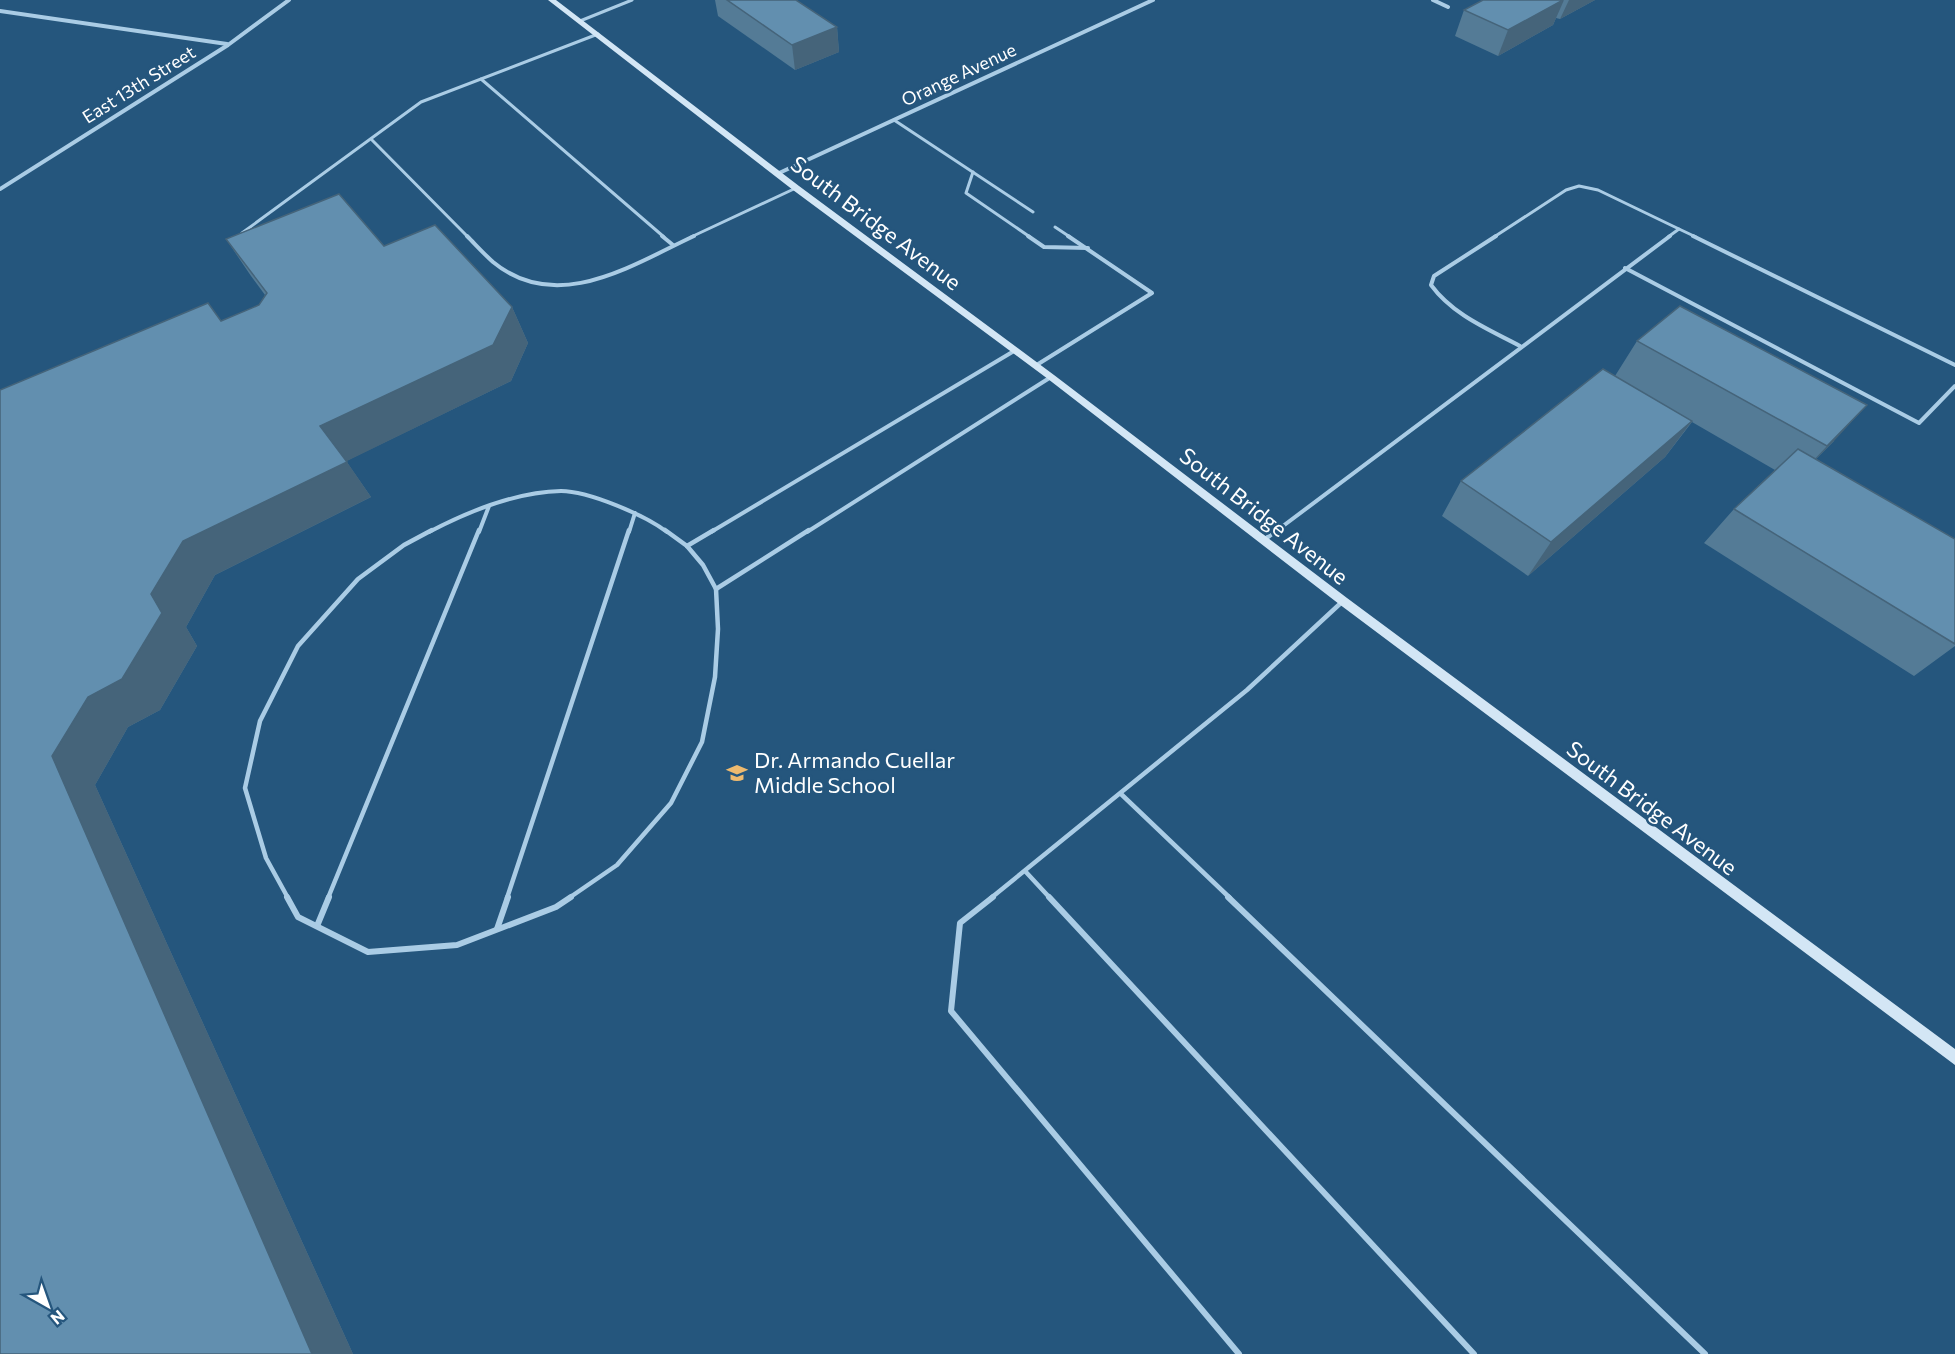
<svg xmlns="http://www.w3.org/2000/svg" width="1955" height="1354" font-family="Commissioner,sans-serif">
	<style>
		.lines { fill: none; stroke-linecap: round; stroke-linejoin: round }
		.lane-far3 { stroke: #aacce5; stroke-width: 3 }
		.lane-far2 { stroke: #aacce5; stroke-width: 4 }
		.lane-far1 { stroke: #aacce5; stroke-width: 4.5 }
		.lane { stroke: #aacce5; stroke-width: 6 }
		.street { stroke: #aacce5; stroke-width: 4 }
		.secondary { fill: #d3e6f5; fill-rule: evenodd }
		.wall { fill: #547b96 }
		.shaded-wall { fill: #45647a }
		.building { fill: #628faf; stroke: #45647a; stroke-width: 1.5 }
		.labels { text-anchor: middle; stroke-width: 5; stroke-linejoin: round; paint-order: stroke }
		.far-street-label { font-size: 18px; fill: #fff; stroke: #25567d }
		.street-label { font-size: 22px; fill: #fff; stroke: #25567d }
		.poi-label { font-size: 22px; fill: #fff; stroke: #25567d; text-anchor: start }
	</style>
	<rect width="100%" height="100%" fill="#25567d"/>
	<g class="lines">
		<!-- lane-far3 -->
		<g class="lane-far3">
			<path d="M580,21L632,0"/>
			<path d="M481,79L664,237"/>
			<path d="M894,120L1033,212"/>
			<path d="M372,140L468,237"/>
			<path d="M973,172L966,193L1030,237"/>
			<path d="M1055,227L1070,237"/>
			<path d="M242,233L421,102L598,34"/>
			<path d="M691,237L796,188"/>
			<path d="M1494,237L1566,190L1579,186L1598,190L1679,229"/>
			<path d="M1668,237L1679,229L1696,237"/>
		</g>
		<!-- lane-far2 -->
		<g class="lane-far2">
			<path d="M467,236C475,244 484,254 493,262C557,315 632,265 694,236"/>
			<path d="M662,236L673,245"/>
			<path d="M1028,236L1044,247L1088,248"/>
			<path d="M1496,236L1434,276L1431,285C1453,315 1488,329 1520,346"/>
			<path d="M1693,236L1955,365"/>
			<path d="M1625,268L1919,423L1955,386"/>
			<path d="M1035,366L1152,293L1068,236"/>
			<path d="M429,532C469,511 515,492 561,491C588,491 645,515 667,532"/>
			<path d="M479,532L489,506"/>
			<path d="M629,532L635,513"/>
			<path d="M711,532L1014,351"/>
			<path d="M807,532L1051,377"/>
			<path d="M1275,532L1670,236"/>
		</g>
		<!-- lane-far1 -->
		<g class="lane-far1">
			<path d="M1264,540L1277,530"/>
			<path d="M687,546L714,530"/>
			<path d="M716,589L809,530"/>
			<path d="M1121,794L1230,898"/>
			<path d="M1025,871L1050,898"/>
			<path d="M288,898L266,858L245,788L260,721L298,646L358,579L404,545L432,530"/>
			<path d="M328,898L479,530"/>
			<path d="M507,898L629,530"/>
			<path d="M569,898L617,865L671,803L702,742L715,677L718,629L716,589L703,565L687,546L665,530"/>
			<path d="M991,898L1247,690L1343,601"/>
		</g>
		<!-- lane -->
		<g class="lane">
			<path d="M287,897L298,917L368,952L457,945L556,907L571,897"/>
			<path d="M993,897L960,923L951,1011L1239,1354"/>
			<path d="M1049,897L1474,1354"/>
			<path d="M1228,897L1705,1354"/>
			<path d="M317,926L329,897"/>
			<path d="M497,929L508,897"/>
		</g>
		<!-- street -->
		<g class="street">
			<path d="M1433,0L1448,7"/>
			<path d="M0,11L227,44"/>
			<path d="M777,174L1153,0"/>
			<path d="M0,189L228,45L289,0"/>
		</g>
		<!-- secondary -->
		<path class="secondary" d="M548,0H556L799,186L1054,375L1347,598L1955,1049V1065L1339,604L1048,379L793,190Z"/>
	</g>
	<!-- wall -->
	<g class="wall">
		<path d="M715,0H796L837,27L839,52L795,70L718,16Z"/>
		<path d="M1483,0H1595L1560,19L1556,18L1553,25L1498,56L1455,36L1464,10Z"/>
		<path d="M226,239L384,246L512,307L528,343L511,381L346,461L371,497L215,575L186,627L197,646L160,710L128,727L95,785L353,1354H0V390L221,321L259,305L265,295L251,276Z"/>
		<path d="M1637,341L1834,441L1816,459L1955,539V646L1914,676L1704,543L1734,509L1775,470L1692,422L1665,457L1528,576L1442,516L1461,481L1615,376Z"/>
	</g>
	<!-- shaded-wall -->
	<g class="shaded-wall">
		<path d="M1564,0L1553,25L1498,56L1508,30Z"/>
		<path d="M1569,0H1595L1560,19Z"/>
		<path d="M837,27L839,52L795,70L792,45Z"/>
		<path d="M512,307L528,343L511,381L345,462L320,426Z"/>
		<path d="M1867,405L1834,441L1794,481L1827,446Z"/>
		<path d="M1692,421L1665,457L1528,576L1551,542Z"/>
		<path d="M347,462L371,497L215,575L186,627L197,646L160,710L128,727L95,785L353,1354H312L52,756L183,541Z"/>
	</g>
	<!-- building -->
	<g class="building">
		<path d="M727,0H796L837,27L792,45Z"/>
		<path d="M1483,0H1563L1508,30L1464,10Z"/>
		<path d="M339,194L384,246L435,225L512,307L493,345L320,426L347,462L183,541L151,594L162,613L122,679L88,697L52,756L312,1354H0V390L208,303L221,321L259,305L267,293L226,239Z"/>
		<path d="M1680,306L1867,405L1827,446L1637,341Z"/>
		<path d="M1603,369L1692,421L1551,542L1461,481Z"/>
		<path d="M1798,449L1955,539V644L1734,509Z"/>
	</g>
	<!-- icons -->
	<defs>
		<g id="school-bare" transform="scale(1.62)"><path d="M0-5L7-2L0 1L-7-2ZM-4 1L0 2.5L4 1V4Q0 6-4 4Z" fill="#eeba6f" stroke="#25567d" stroke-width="2.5" paint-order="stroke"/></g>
	</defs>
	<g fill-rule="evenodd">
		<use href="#school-bare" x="737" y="773"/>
	</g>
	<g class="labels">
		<!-- far-street labels -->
		<g class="far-street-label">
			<text transform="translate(959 75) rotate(-25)" y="6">Orange Avenue</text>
			<text transform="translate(139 85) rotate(-32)" y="6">East 13th Street</text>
		</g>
		<!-- street labels -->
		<g class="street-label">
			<text transform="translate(876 223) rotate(37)" y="8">South Bridge Avenue</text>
			<text transform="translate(1264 516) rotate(38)" y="8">South Bridge Avenue</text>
			<text transform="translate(1652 808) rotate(37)" y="8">South Bridge Avenue</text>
		</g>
		<!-- poi labels -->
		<g class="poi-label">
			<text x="754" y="768">Dr. Armando Cuellar<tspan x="754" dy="25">Middle School</tspan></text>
		</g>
	</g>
	<!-- north arrow -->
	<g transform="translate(48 1306) rotate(140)" stroke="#25567d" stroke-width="4.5" paint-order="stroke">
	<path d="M0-4.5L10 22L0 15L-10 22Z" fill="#ffffff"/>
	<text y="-9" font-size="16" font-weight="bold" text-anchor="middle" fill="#ffffff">N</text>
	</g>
</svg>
